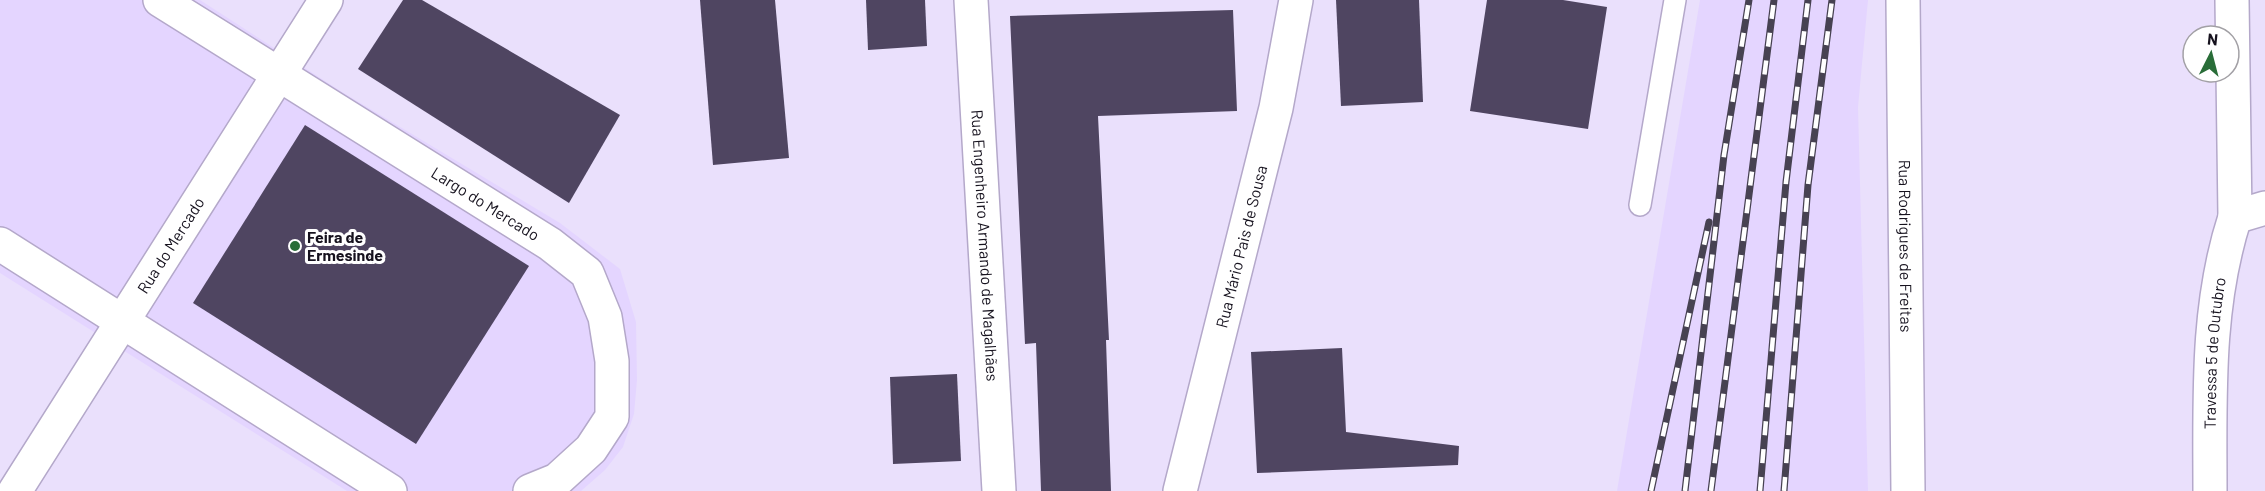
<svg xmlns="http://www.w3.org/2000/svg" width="2265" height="491" font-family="Barlow,sans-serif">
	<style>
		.built { fill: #e4d5ff }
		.building { fill: #4f4561 }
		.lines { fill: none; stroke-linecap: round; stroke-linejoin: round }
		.lane-casing { stroke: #b4a8ca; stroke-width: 24 }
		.street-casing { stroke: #b4a8ca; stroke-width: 36 }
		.secondary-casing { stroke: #b4a8ca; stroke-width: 36 }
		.lane { stroke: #fff; stroke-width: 21 }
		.street { stroke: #fff; stroke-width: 33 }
		.secondary { stroke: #fff; stroke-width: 33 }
		.rail-casing { stroke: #474252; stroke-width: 7 }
		.rail { stroke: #fff; stroke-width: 4.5; stroke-dasharray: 14; stroke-linecap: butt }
		.poi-dot { fill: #296d38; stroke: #fff; stroke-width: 2 }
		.labels { text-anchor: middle; stroke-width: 6; stroke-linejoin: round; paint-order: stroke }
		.street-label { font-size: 16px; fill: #16121e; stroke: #fff }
		.poi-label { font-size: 16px; font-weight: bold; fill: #16121e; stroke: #fff; text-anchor: start }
	</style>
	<rect width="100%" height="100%" fill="#eae0fc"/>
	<!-- built -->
	<g class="built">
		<path d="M0,0H200L342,92L560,223L620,269L636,322L637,380L634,414L623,447L605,470L581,491H347L0,273Z"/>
		<path d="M1700,0H1868L1858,107L1868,491H1617Z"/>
	</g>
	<!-- building -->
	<g class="building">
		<path d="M403,0H422L620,115L569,203L358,69Z"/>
		<path d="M700,0H775L789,158L713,165Z"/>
		<path d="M866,0H925L927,46L868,50Z"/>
		<path d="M1336,0H1419L1423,102L1341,106Z"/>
		<path d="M1487,0H1563L1607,7L1588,129L1470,111Z"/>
		<path d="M1233,10L1237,111L1098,116L1109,340H1106L1111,491H1041L1036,343L1025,344L1010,16Z"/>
		<path d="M305,125L529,266L416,444L193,303Z"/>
		<path d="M1342,348L1346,432L1459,446L1458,465L1257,473L1251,352Z"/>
		<path d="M957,374L961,461L893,464L890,377Z"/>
	</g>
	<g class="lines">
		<!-- lane casing -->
		<g class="lane-casing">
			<path id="lane" d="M1640,205L1675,0"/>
		</g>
		<!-- street casing -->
		<g class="street-casing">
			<g id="street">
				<path id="s1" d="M160,0L550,244L587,273L605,317L612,361V417L591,449L557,480L530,491"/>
				<path id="s2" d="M971,0L999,491"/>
				<path d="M2232,0L2235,217"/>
				<path d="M0,244L390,491"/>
				<path id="s3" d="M15,491L326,0"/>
				<path id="s4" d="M1180,491L1276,108L1296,0"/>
				<path id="s5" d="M2210,491C2210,398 2206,306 2235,217L2265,208"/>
			</g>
		</g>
		<!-- secondary casing -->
		<g class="secondary-casing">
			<g id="secondary">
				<path id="s6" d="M1903,0L1908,491"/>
			</g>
		</g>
		<!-- lane -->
		<use href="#lane" class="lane"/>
		<!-- street -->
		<use href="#street" class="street"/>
		<!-- secondary -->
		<use href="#secondary" class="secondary"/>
		<!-- rail casing -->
		<g class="rail-casing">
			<g id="rail">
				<path d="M1651,491L1709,222"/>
				<path d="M1685,491L1724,155L1749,0"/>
				<path d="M1711,491L1774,0"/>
				<path d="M1760,491L1786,182L1808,0"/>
				<path d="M1784,491L1808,185L1832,0"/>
			</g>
		</g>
		<!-- rail -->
		<use href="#rail" class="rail"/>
	</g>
	<!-- markers -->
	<circle class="poi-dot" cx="295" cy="246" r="6"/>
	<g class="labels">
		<!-- street labels -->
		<g class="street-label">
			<text dy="6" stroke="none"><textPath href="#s1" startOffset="384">Largo do Mercado</textPath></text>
			<text dy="6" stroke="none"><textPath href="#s3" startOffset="291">Rua do Mercado</textPath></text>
			<text dy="6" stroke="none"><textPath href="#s6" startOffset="246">Rua Rodrigues de Freitas</textPath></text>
			<text dy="6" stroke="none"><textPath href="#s2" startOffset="246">Rua Engenheiro Armando de Magalhães</textPath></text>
			<text dy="6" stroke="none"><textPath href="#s4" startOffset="252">Rua Mário Pais de Sousa</textPath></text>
			<text dy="6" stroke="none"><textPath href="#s5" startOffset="138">Travessa 5 de Outubro</textPath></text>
		</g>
		<!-- poi labels -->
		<g class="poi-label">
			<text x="307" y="243">Feira de<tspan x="307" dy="18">Ermesinde</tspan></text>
		</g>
	</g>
	<!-- north arrow -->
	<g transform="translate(2211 54) rotate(6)"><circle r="28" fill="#ffffff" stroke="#a2a0a5" stroke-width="1.5"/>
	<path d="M0-4.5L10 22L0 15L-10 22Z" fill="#296d38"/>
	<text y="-9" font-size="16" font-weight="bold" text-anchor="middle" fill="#16121e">N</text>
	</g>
</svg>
